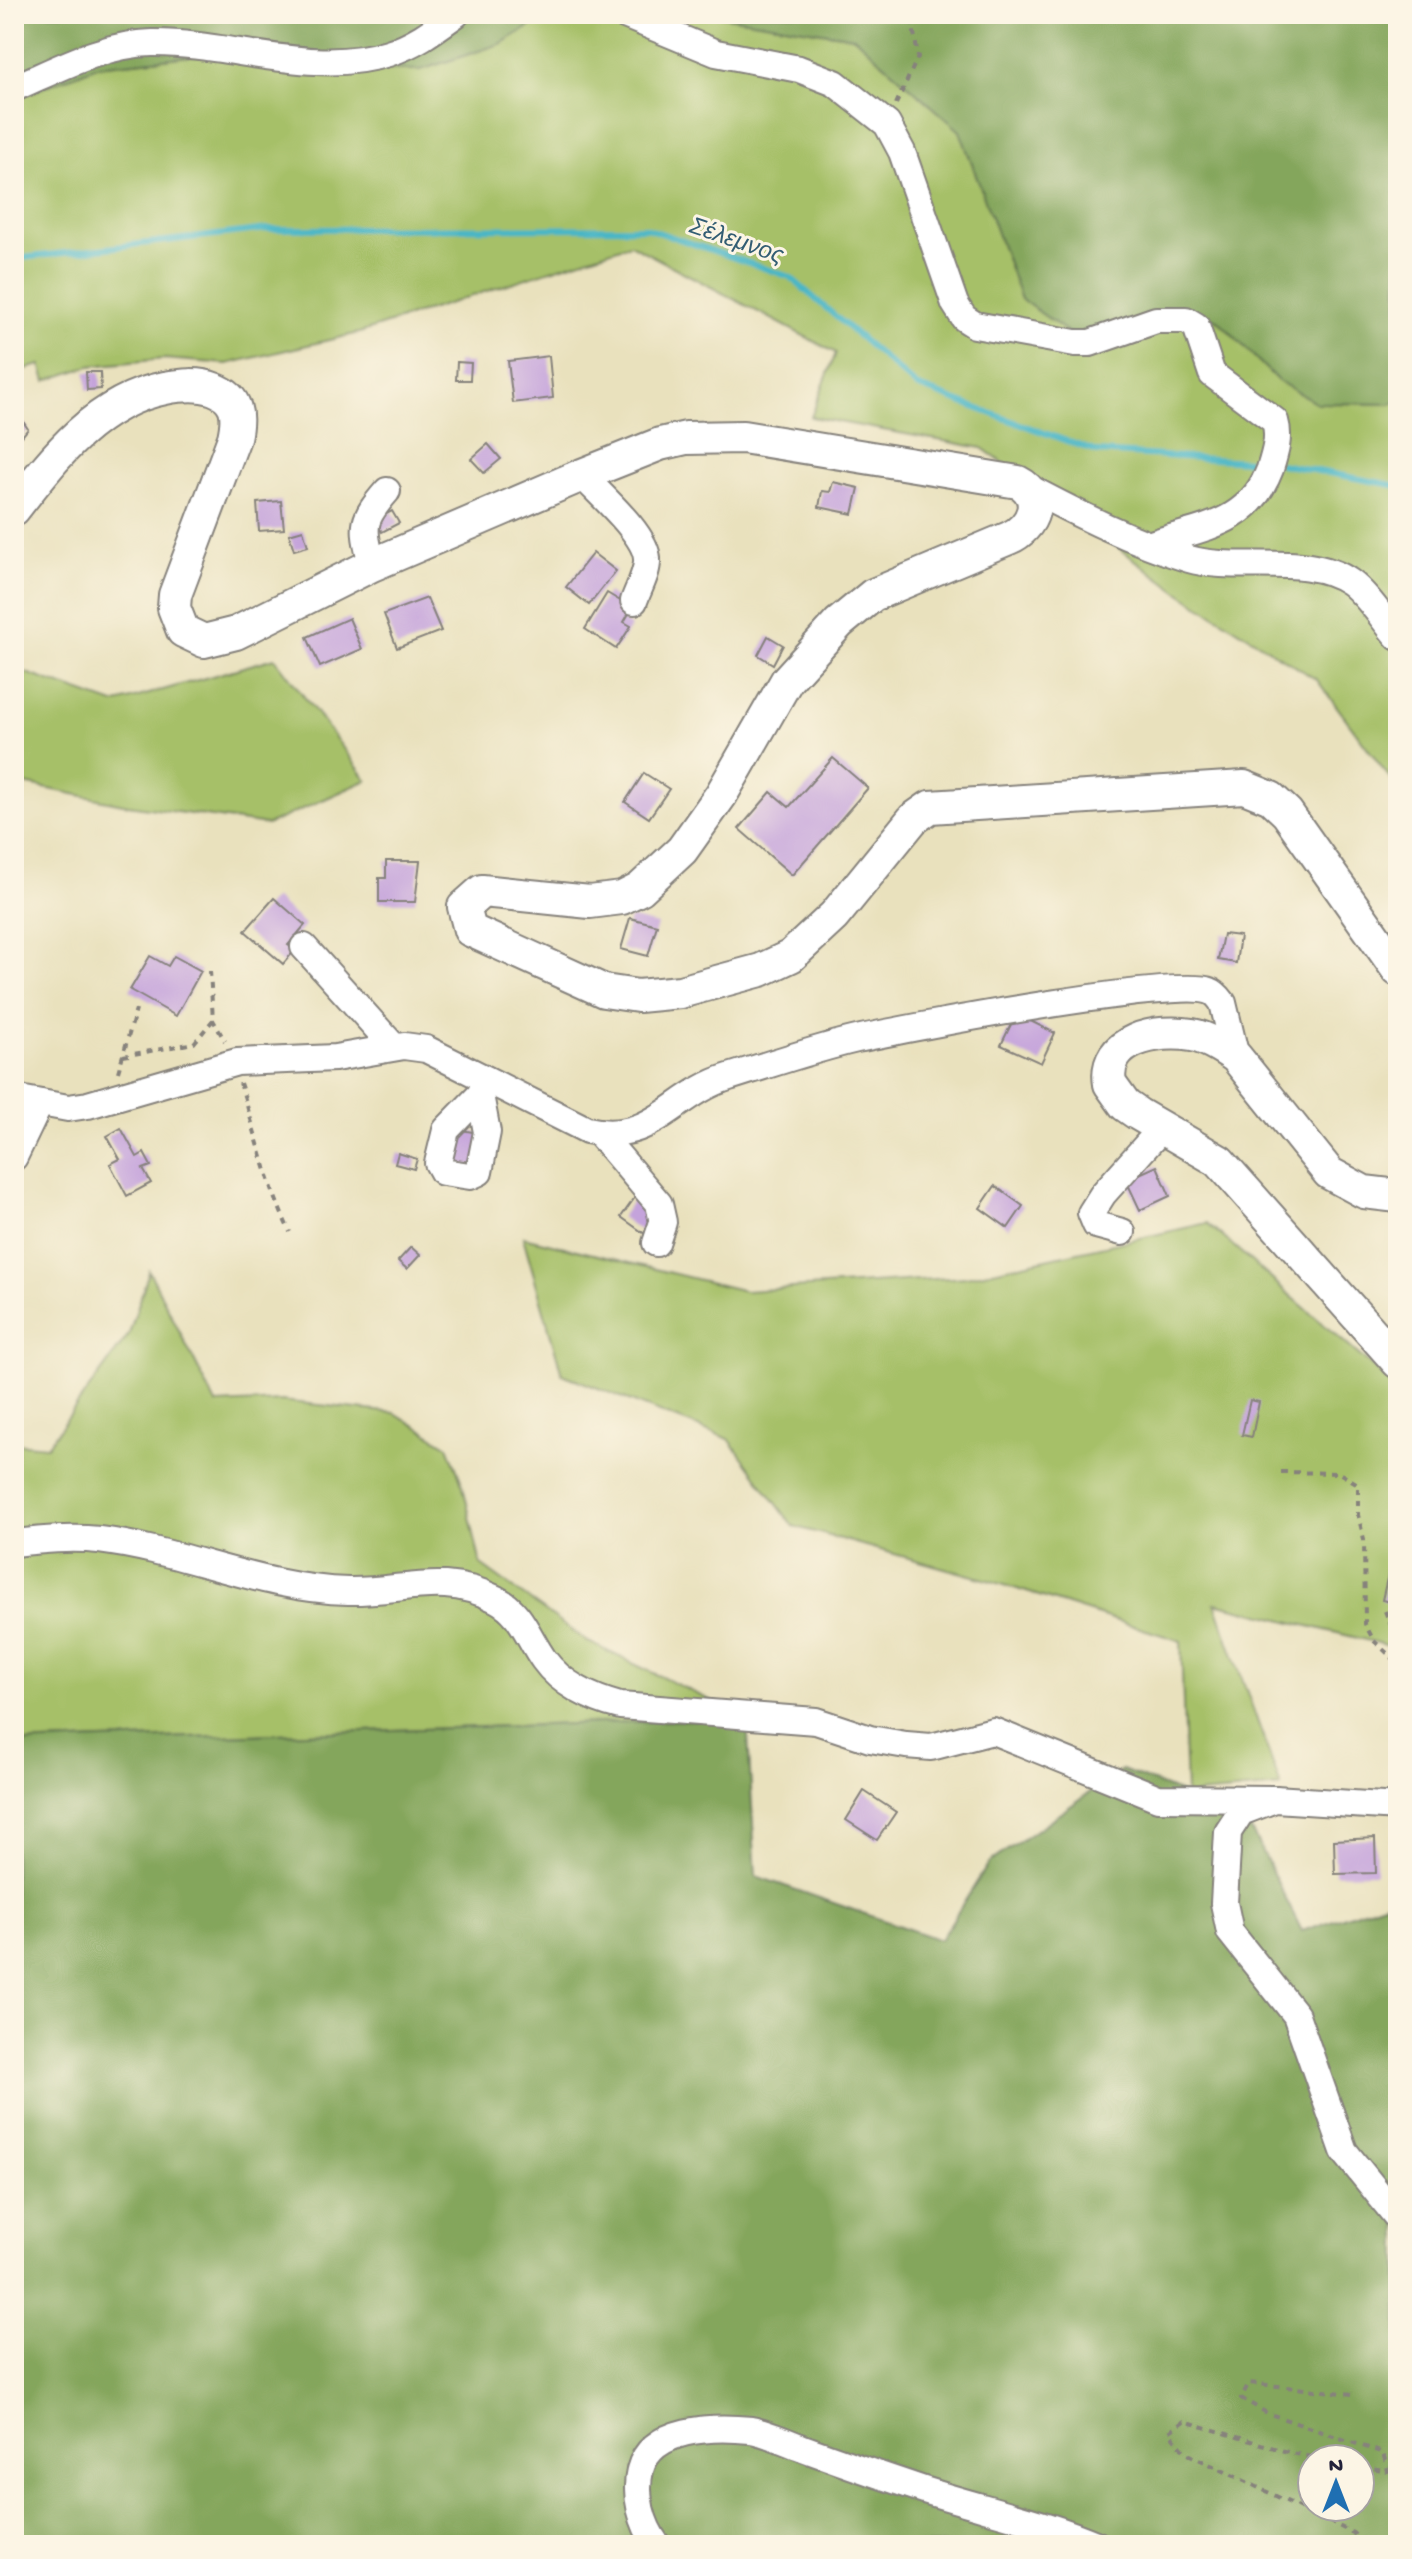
<svg xmlns="http://www.w3.org/2000/svg" width="1412" height="2559" font-family="'Gochi Hand',sans-serif">
	<style>
		.green { fill: #a6c067; stroke: #647151; stroke-width: 2 }
		.forest { fill: #84a65c; stroke: #53644c; stroke-width: 2; fill-rule: evenodd }
		.lines { fill: none; stroke-linecap: round; stroke-linejoin: round }
		.stream { stroke: #4ab6c6; stroke-width: 6 }
		.building { fill: #c4a3db }
		.minor-casing { stroke: #86827c; stroke-width: 30 }
		.major-casing { stroke: #86827c; stroke-width: 36 }
		.path { stroke: #86827c; stroke-width: 4; stroke-dasharray: 6 6; stroke-linecap: butt }
		.minor { stroke: #fff; stroke-width: 26 }
		.major { stroke: #fff; stroke-width: 32 }
		.labels { text-anchor: middle; stroke-width: 6; stroke-linejoin: round; paint-order: stroke }
		.water-label { font-size: 24px; font-style: italic; fill: #325d73; stroke: #fcf5e5 }
	</style>
	<rect width="100%" height="100%" fill="#fcf5e5"/>
	<filter id="ink" filterUnits="userSpaceOnUse"><feTurbulence type="fractalNoise" baseFrequency=".0125" numOctaves="2"/><feDisplacementMap in="SourceGraphic" scale="16" xChannelSelector="R" yChannelSelector="G"/><feConvolveMatrix kernelMatrix="1 2 1 2 8 2 1 2 1" color-interpolation-filters="sRGB"/></filter>
	<filter id="wash" filterUnits="userSpaceOnUse"><feTurbulence type="fractalNoise" baseFrequency=".006" numOctaves="4" result="noise"/><feDisplacementMap in="SourceGraphic" scale="32" xChannelSelector="R" yChannelSelector="G"/><feGaussianBlur stdDeviation="1.8" result="paint"/><feColorMatrix in="noise" values="0 0 0 0 0 0 0 0 0 0 0 0 0 0 0 0 0 1.4 0 .05"/><feComposite in="paint" operator="in"/></filter>
	<g filter="url(#wash)">
		<rect width="100%" height="100%" fill="#e9e1bd"/>
		<!-- green -->
		<g class="green">
			<path d="M551,14H708L854,37L961,131L1021,299L1180,308L1218,320L1278,381L1317,402L1390,404L1398,400V789L1317,680L1183,595L982,448L811,417L836,353L630,244L359,333L227,364L164,359L90,366L46,381L41,365L14,372V99L97,66L228,52L500,44Z"/>
			<path d="M275,658L367,780L267,825L128,805L14,782V673L21,671L114,704Z"/>
			<path d="M1207,1223L1398,1389V1648L1215,1603L1281,1787L1186,1795L1181,1641L995,1582L793,1526L729,1439L562,1374L523,1237L745,1291L966,1277Z"/>
			<path d="M149,1271L216,1404L281,1401L395,1413L448,1446L463,1486L481,1565L586,1641L747,1718L14,1743V1443L47,1446L129,1334Z"/>
		</g>
		<!-- forest -->
		<g class="forest">
			<path d="M14,14H551L500,44L421,70H329L228,52L97,66L14,99Z"/>
			<path d="M708,14H1398V400L1390,404L1317,403L1278,381L1218,320L1180,308L1090,348L1021,299L960,131L854,37Z"/>
			<path d="M747,1718L756,1876L940,1940L989,1863L1122,1770L1245,1818L1302,1931L1398,1898V2545H14V1743ZM1312,2459H1360V2507H1312Z"/>
		</g>
		<g class="lines">
			<!-- stream -->
			<g class="stream">
				<path d="M14,259L267,229L646,228L790,277L916,386L1097,452L1265,462"/>
				<path d="M1280,464L1398,486"/>
			</g>
		</g>
		<g id="blocks">
			<!-- building -->
			<g class="building">
				<path d="M549,356L553,398L513,403L508,361Z"/>
				<path d="M457,362L471,363L470,380H456Z"/>
				<path d="M86,372H100L101,389L87,390Z"/>
				<path d="M14,408L28,429L14,446Z"/>
				<path d="M488,444L501,459L484,473L471,459Z"/>
				<path d="M833,482L859,488L853,514L819,507L822,491L830,492Z"/>
				<path d="M281,501L284,529L259,531L257,503Z"/>
				<path d="M392,511L399,523L382,532L375,520Z"/>
				<path d="M303,530L308,546L294,550L289,534Z"/>
				<path d="M593,553L616,571L589,605L566,587Z"/>
				<path d="M607,593L632,608L624,622L631,626L616,649L585,629Z"/>
				<path d="M427,598L441,631L397,648L384,614Z"/>
				<path d="M349,618L362,649L320,667L307,637Z"/>
				<path d="M768,636L783,645L773,664L758,655Z"/>
				<path d="M833,758L868,788L792,875L739,829L771,792L789,807Z"/>
				<path d="M644,773L669,789L649,818L625,802Z"/>
				<path d="M386,861H420L415,902H379V878H386Z"/>
				<path d="M274,898L305,925L288,945L295,950L283,964L245,931Z"/>
				<path d="M630,918L657,925L648,956L621,949Z"/>
				<path d="M1223,934L1240,936L1236,963L1218,960Z"/>
				<path d="M150,956L168,966L174,956L201,971L176,1016L130,990Z"/>
				<path d="M1016,1014L1055,1033L1041,1063L1001,1045Z"/>
				<path d="M121,1128L137,1157L144,1153L151,1166L143,1169L151,1183L127,1196L110,1164L120,1159L107,1136Z"/>
				<path d="M450,1128L484,1134L478,1167L444,1161Z"/>
				<path d="M398,1153L417,1159L414,1169L395,1164Z"/>
				<path d="M1157,1166L1170,1196L1140,1210L1126,1180Z"/>
				<path d="M995,1186L1023,1206L1008,1228L980,1208Z"/>
				<path d="M636,1196L660,1213L645,1234L621,1217Z"/>
				<path d="M411,1247L420,1255L407,1269L398,1261Z"/>
				<path d="M1250,1400L1259,1402L1252,1437L1242,1435Z"/>
				<path d="M1388,1574L1398,1577V1604L1382,1600Z"/>
				<path d="M864,1791L896,1812L877,1840L846,1820Z"/>
				<path d="M1375,1838L1376,1873L1335,1874L1334,1840Z"/>
			</g>
		</g>
	</g>
	<g filter="url(#ink)">
		<use href="#blocks" fill-opacity="0" stroke="#86827c" stroke-width="2"/>
		<g class="lines">
			<!-- minor casing -->
			<g class="minor-casing">
				<g id="minor">
					<path d="M622,14L716,53L799,69L835,83L887,124L902,152L955,304L964,318L975,325L1075,343H1090L1156,320H1186L1196,326L1212,374L1275,421C1280,437 1275,453 1270,469C1249,525 1202,527 1151,544"/>
					<path d="M14,88C58,69 103,44 152,43C228,42 313,77 388,53C414,45 434,30 456,14"/>
					<path d="M582,475C599,494 646,534 647,559C648,572 638,589 634,601"/>
					<path d="M1027,487C1078,514 1133,542 1189,559C1237,573 1309,552 1350,582C1368,595 1383,620 1398,637"/>
					<path d="M372,565C363,526 360,522 387,491"/>
					<path d="M304,947L394,1047"/>
					<path d="M480,1095L487,1132L479,1172L470,1176L443,1172L438,1163L446,1130L480,1095L487,1080"/>
					<path d="M14,1098L68,1108L88,1105L237,1062L335,1058L404,1046L426,1049L587,1130C653,1145 673,1094 729,1077C771,1064 814,1049 857,1039C907,1028 1176,977 1210,991C1216,993 1220,999 1223,1003L1236,1057"/>
					<path d="M599,1133L659,1204L663,1222L656,1243"/>
					<path d="M14,1157L40,1103"/>
					<path d="M1122,1232L1096,1225L1091,1213L1103,1194L1162,1128"/>
					<path d="M14,1543C42,1540 70,1537 99,1540C182,1550 263,1589 348,1591C404,1592 442,1572 496,1599C522,1612 528,1638 544,1660C561,1684 592,1699 620,1706L816,1721L870,1739L906,1745L931,1747L993,1731L1158,1798L1275,1799"/>
					<path d="M1398,1807L1275,1799L1241,1812L1228,1832L1224,1903L1230,1932L1296,2015L1344,2151L1398,2218"/>
					<path d="M657,2545C642,2525 634,2496 640,2470C651,2427 714,2426 751,2430C768,2433 786,2442 803,2448C841,2462 879,2475 918,2488C978,2508 1040,2520 1098,2545"/>
				</g>
			</g>
			<!-- major casing -->
			<g class="major-casing">
				<g id="major">
					<path d="M14,509C54,457 97,401 165,388C181,385 198,383 214,389C238,398 239,415 234,438L175,595L174,608L183,631L204,641L236,633L372,565L582,475L660,444L686,438L743,437L1018,482C1046,496 1033,528 1009,538L873,595L839,623L787,680L721,795L682,850L640,889L622,898L590,902L482,891L464,907L470,930L604,991L638,996L680,992L761,970L791,956L834,916L913,819L930,807L1244,787L1271,798L1287,813L1398,970"/>
					<path d="M1398,1196L1364,1192L1329,1173L1236,1057C1223,1048 1208,1038 1192,1035C1158,1029 1102,1039 1110,1084L1125,1105L1138,1114L1219,1161L1398,1362"/>
				</g>
			</g>
			<!-- path -->
			<g class="path">
				<path d="M896,104L918,57L911,14"/>
				<path d="M210,971L213,1020L225,1041"/>
				<path d="M123,1056L194,1043L213,1020"/>
				<path d="M118,1072L136,1010"/>
				<path d="M240,1083C256,1133 267,1185 290,1232"/>
				<path d="M1281,1472L1339,1473L1358,1484V1515L1364,1539L1365,1624L1374,1641L1398,1663"/>
				<path d="M1385,1611L1398,1643"/>
				<path d="M1352,2394L1249,2383L1241,2398L1267,2413L1383,2453L1388,2471L1360,2466"/>
				<path d="M1323,2459L1291,2453L1184,2421L1169,2432L1186,2453L1353,2533L1364,2545"/>
			</g>
			<!-- minor -->
			<use href="#minor" class="minor"/>
			<!-- major -->
			<use href="#major" class="major"/>
		</g>
	</g>
	<g class="labels">
		<!-- water labels -->
		<g class="water-label">
			<text transform="translate(737 240) rotate(19)" y="8">Σέλεμνος</text>
		</g>
	</g>
	<!-- margin -->
	<rect width="1412" height="2559" fill="none" stroke="#fcf5e5" stroke-width="48"/>
	<!-- north arrow -->
	<g transform="translate(1336 2483)"><circle r="38" fill="#fcf5e5" stroke="#a5a1a1" stroke-width="2"/>
	<path d="M0-6L14 30L0 20L-14 30Z" fill="#1f6fb2"/>
	<text y="-12" font-size="22" font-weight="bold" text-anchor="middle" fill="#22223b">N</text>
	</g>
</svg>
